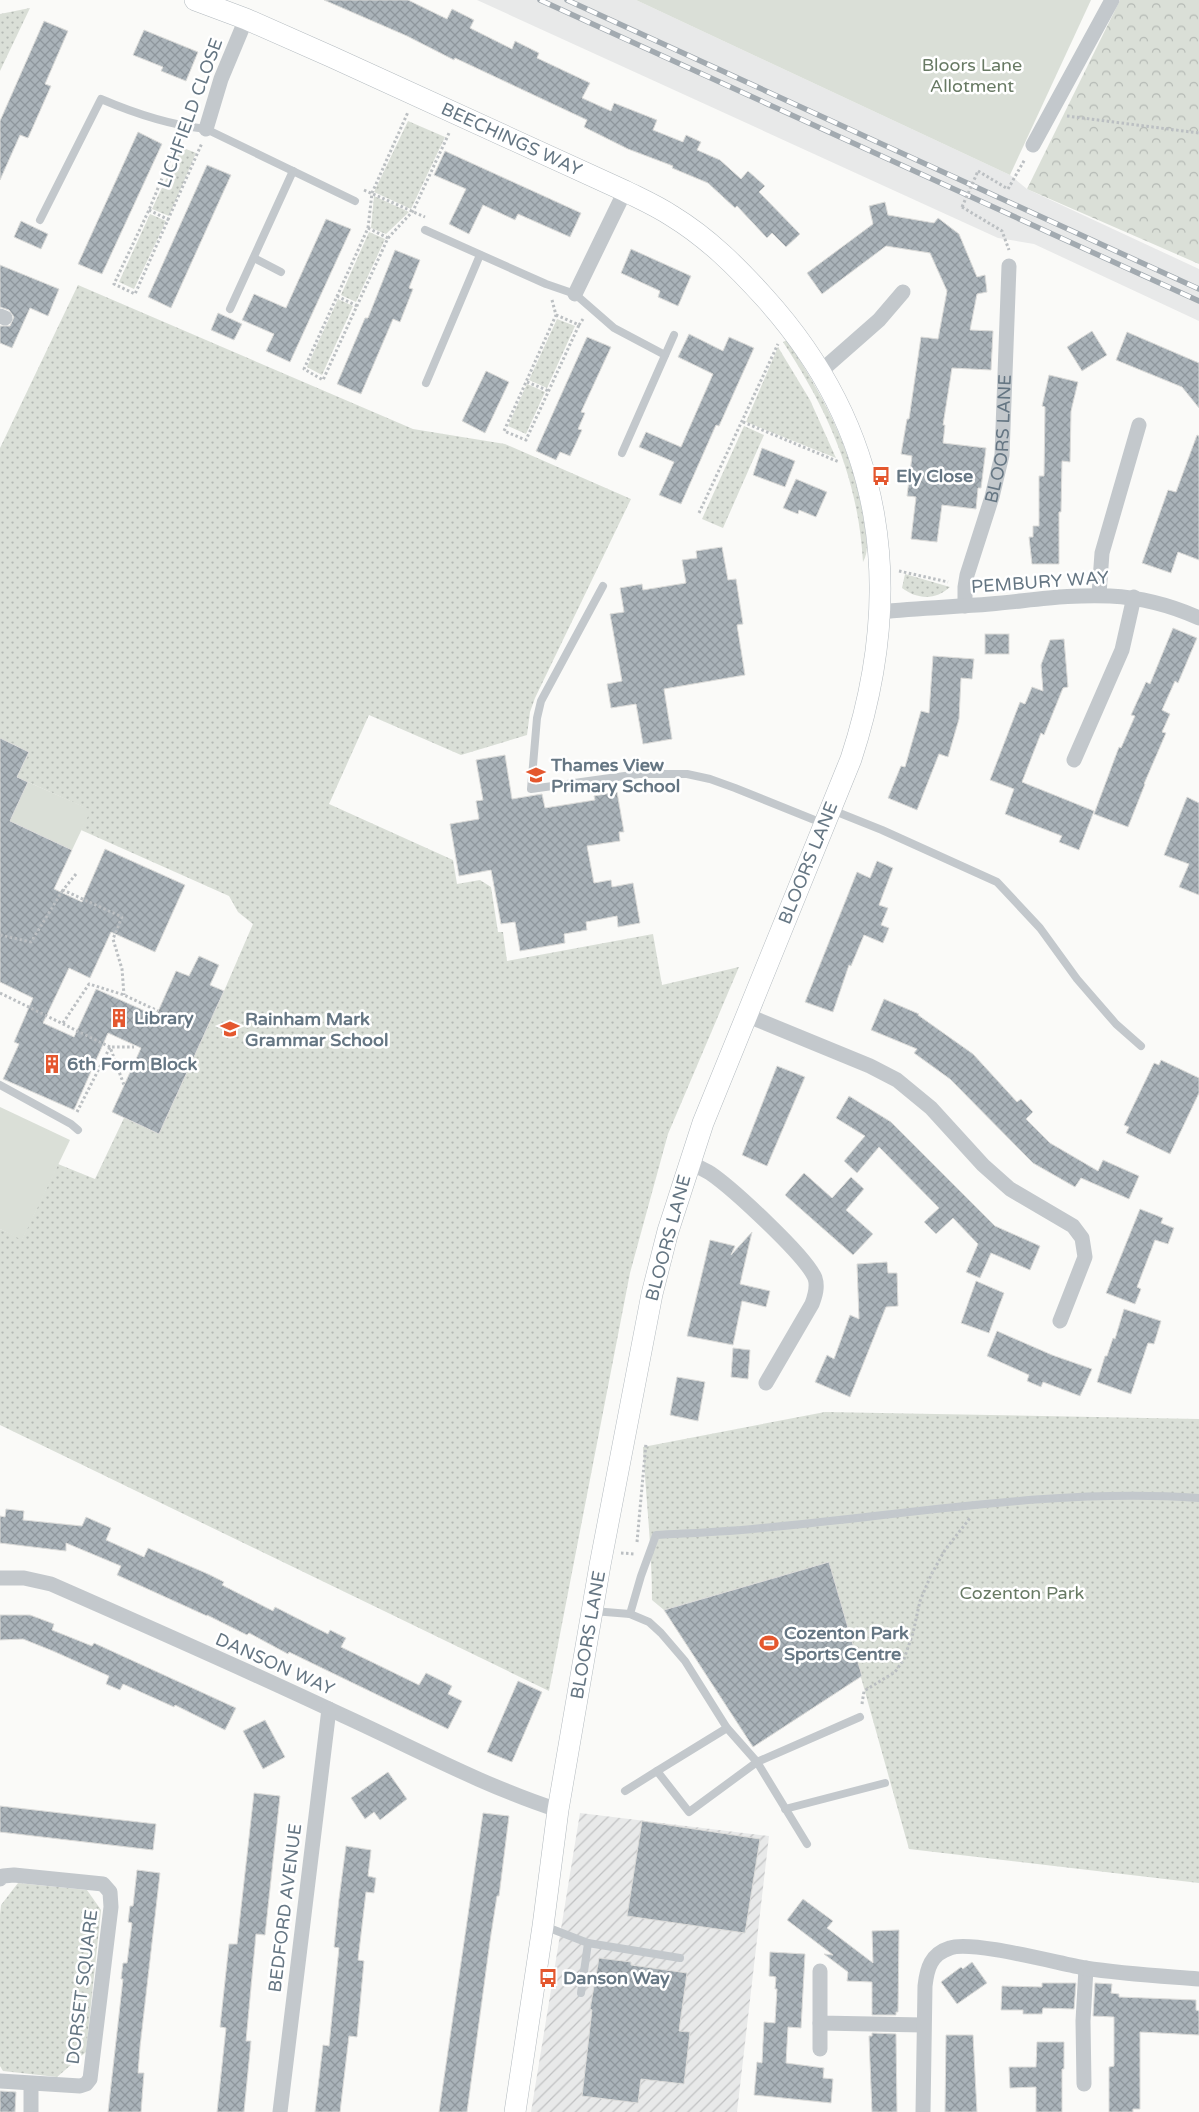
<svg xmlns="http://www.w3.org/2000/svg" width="1199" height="2112" font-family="'Varela Round',sans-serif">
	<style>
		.built { fill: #e8e9e9 }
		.industrial { fill: url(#industrial-furrows) }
		.grass { fill: url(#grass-dots) }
		.forest { fill: url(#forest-crowns) }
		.garden { fill: #dadfd7 }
		.building { fill: url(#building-cross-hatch); stroke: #dcdcda }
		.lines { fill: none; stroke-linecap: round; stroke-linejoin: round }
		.secondary-casing { stroke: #b3babf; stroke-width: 22 }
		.path { stroke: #bbbfc2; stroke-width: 3; stroke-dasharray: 2.5 2.5; stroke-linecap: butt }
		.lane { stroke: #c3c8cc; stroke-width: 8 }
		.street { stroke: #c3c8cc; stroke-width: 15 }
		.secondary { stroke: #fff; stroke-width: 21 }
		.rail-casing { stroke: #a2aab0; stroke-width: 5.5 }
		.rail { stroke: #fff; stroke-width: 4; stroke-dasharray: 11; stroke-linecap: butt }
		.path-bridge { stroke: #bbbfc2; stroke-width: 3; stroke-dasharray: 2.5 2.5; stroke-linecap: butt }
		.labels { text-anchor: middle; stroke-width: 5; stroke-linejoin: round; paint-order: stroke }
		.park-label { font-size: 18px; fill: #687a64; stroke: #fff }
		.street-label { font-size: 18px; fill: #657683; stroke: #fff }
		.poi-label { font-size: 18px; font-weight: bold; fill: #657683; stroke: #fff; text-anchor: start }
	</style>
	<defs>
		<pattern id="industrial-furrows" width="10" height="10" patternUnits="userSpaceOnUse" patternTransform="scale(1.25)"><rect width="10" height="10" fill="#e8e9e9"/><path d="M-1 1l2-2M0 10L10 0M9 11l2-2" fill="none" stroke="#c0c1c2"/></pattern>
		<pattern id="grass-dots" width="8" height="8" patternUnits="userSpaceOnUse" patternTransform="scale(1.25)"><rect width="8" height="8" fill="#dadfd7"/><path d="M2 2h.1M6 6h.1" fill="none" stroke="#b4b9b4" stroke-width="1.8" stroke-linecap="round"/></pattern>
		<pattern id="forest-crowns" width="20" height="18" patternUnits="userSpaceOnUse" patternTransform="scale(1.25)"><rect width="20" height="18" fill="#dadfd7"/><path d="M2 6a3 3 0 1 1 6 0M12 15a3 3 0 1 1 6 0" fill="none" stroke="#b4b9b4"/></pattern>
		<pattern id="building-cross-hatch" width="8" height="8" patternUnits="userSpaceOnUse" patternTransform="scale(1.25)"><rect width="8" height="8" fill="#aab3b9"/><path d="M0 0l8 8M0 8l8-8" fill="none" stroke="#8e969c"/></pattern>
	</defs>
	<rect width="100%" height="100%" fill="#fafaf8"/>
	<!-- built -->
	<path class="built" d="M477,0H636L1010,175L1027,189L1199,269V321L1034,244L998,238Z"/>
	<!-- industrial -->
	<path class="industrial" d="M580,1813L769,1836L737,2112H531Z"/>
	<!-- grass -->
	<g class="grass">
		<path d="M30,8L0,71V14Z"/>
		<path d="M408,121L445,137L411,209L374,192Z"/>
		<path d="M181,147L196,153L169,216L152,209Z"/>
		<path d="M374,196L409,212L386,234L371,228Z"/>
		<path d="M150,214L166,221L134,289L119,282Z"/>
		<path d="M369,232L385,239L356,302L341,295Z"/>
		<path d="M78,285L413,429L505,444L631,499L535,698L530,712L527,735L461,755L369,715L329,804L453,860L457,884L480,880L491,887L498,932H503L507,961L653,934L662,985L739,967L668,1134L630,1273L549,1691L0,1425V1229L22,1239L58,1164L95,1179L124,1118L159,1133L224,991L253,924L238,912L229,896L81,830L90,810L17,777L29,752L0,738V448Z"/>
		<path d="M338,299L353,306L322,375L307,367Z"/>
		<path d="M557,319L575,326L547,388L529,380Z"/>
		<path d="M787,340C825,399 853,450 864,521C866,534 870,550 863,562C858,478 829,412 783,342Z"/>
		<path d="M778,347L810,400L836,458L746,422Z"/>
		<path d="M527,384L545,392L526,434L508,426Z"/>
		<path d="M744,426L764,435L723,528L702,519Z"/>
		<path d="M905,574L950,587C936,600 918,600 902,588Z"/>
		<path d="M825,1412L1199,1419V1883L909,1849L829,1563L664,1610L652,1600C652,1549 646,1498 643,1447Z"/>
		<path d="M18,1883L87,1890L101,1910L86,2052L57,2077L3,2071L0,2066V1915L1,1905Z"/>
	</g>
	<!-- forest -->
	<path class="forest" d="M1120,0H1199V264L1027,189Z"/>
	<!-- garden -->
	<g class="garden">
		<path d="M636,0H1091L1010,175Z"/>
		<path d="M28,782L91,810L72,850L10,821Z"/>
		<path d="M0,1107L70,1140L22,1240L0,1229Z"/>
	</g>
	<!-- building -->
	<g class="building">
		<path d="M324,0H408L447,19L452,9L474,20L470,28L512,49L515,41L539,53L537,58L590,83L582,98L611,111L614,103L657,120L653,130L683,142L686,135L701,142L697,150L720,160L741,179L748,171L765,186L759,192L800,234L786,247L772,233L767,238L737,206L735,208L708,183L672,168L673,166L628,149L584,127L587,120L455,58L454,60L407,36Z"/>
		<path d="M44,21L68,31L45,84L51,86L28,138L20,135L0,180V121Z"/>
		<path d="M144,30L198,52L186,81L161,71L163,67L133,55Z"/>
		<path d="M138,132L162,144L102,274L78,264Z"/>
		<path d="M445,151L581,213L570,237L518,214L515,220L483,205L469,234L449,224L466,189L434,175Z"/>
		<path d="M207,165L231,175L171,308L148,297Z"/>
		<path d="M885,202L888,215L934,223L938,218L959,234L977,277L985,275L987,292L977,294L970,330L993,331L991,370L952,368L943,425H945L943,443L986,448L981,488H978L976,509L942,505L937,542L911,539L916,497L907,496L912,456L901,454L907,419H909L921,337L938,339L947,291L930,253L886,246L822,294L807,273L873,224L869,206Z"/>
		<path d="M326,219L351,229L290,362L266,351L274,334L242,320L254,294L286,308Z"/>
		<path d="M21,221L48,234L41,249L14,237Z"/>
		<path d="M631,249L691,276L678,306L658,297L660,291L621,273Z"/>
		<path d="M395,250L420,260L409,288L413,289L400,322L393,319L361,394L337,384L365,318H368Z"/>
		<path d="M0,265L59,289L48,316L30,308L12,348L0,343V326H10L14,317L9,310L0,307Z"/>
		<path d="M218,313L242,324L234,340L211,330Z"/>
		<path d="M1092,331L1107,355L1082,371L1067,347Z"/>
		<path d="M1127,332L1199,363V408L1182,387L1116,360Z"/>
		<path d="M689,334L723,351L729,337L754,348L719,426L716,425L681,504L659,495L674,462L639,447L646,432L681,447L713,374L678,357Z"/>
		<path d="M587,337L611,347L581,412L585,413L578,429L582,430L570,456L560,452L556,460L536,451Z"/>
		<path d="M486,371L509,382L485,433L462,421Z"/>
		<path d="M1049,375L1078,382L1071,411L1070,462L1062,461L1061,512H1059V564H1032L1029,537H1033V526H1039V476H1044L1045,407L1042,406Z"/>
		<path d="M1197,435L1199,436V560L1178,552L1171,573L1142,563L1168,490L1176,492Z"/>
		<path d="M762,448L795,461L785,487L753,475Z"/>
		<path d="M796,479L827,492L816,517L799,510L798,514L783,508Z"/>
		<path d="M722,547L728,580L736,579L743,624L737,625L745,675L664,689L672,739L643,744L636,704L611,708L607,684L622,681L610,614L624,612L620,588L642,584L643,590L686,583L682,560L697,558L696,551Z"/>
		<path d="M1173,628L1197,638L1178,683L1175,681L1162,710L1170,714L1162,732L1166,733L1144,784H1145L1128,827L1094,814L1119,747L1121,748L1135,716L1131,715L1146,682L1150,684Z"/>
		<rect x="985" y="634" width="24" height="20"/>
		<path d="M1064,639L1068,687L1063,688L1044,735L1041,733L1022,782L1094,811L1079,850L1059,842L1062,836L1005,814L1014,789L990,780L1020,702L1025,704L1032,687L1043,691L1041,665L1050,640Z"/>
		<path d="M933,656L974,659L972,679L961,678L959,719L948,757L939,754L917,810L888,798L901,766L905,767L921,711L929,713Z"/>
		<path d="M0,738L29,752L17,777L28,782L10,821L72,850L54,889L82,902L105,849L185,885L155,952L111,932L90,978L69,968L43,1023L74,1037L96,989L156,1016L176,971L189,976L199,956L219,965L210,985L224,991L159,1134L112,1112L141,1048L108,1033L74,1110L3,1079L19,1044L14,1042L33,998L0,982Z"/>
		<path d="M505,755L512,799L542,794L545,808L595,800L594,796L617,792L624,832H619L620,841L587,846L594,883L611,880L612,887L633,883L640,923L618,927L617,916L586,922L587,930L564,934L565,943L520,951L515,922L501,924L491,870L459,876L450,824L479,819L476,801L483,800L476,760Z"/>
		<path d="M1187,797L1199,803V895L1179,887L1189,864L1164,855Z"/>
		<path d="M877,861L893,868L879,905L888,908L881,925L889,928L883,943L864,935L851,966L849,965L833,1012L805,1002L857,872L870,878Z"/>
		<path d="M884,999L919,1014L918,1015L973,1054L1017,1102L1021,1099L1033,1112L1026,1119L1050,1143L1098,1171L1103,1160L1139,1176L1129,1199L1081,1178L1075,1187L1033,1163L950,1079L914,1053L917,1049L871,1030Z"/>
		<path d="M1161,1060L1199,1078V1093L1170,1154L1126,1133L1129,1127L1124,1125L1154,1063L1159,1065Z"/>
		<path d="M777,1066L805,1077L767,1166L742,1155Z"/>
		<path d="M849,1096L891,1122L995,1226L1040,1246L1030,1270L991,1253L980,1278L966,1272L978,1244L953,1218L936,1234L924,1222L939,1208L879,1147L857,1173L844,1161L865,1136L836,1118Z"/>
		<path d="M804,1173L832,1198L851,1177L864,1189L846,1210L873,1234L853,1255L785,1195Z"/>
		<path d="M1140,1209L1163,1218L1161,1223L1174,1228L1168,1244L1155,1240L1137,1287L1141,1289L1135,1304L1106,1293Z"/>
		<path d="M752,1232L740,1284L770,1291L766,1307L742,1301L733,1345L687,1336L710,1240L735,1246L731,1255Z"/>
		<path d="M887,1262L888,1273H897L898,1306L886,1307L850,1397L815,1382L827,1355L834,1359L850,1315L859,1319L857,1264Z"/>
		<path d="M976,1281L1004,1293L989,1333L961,1323Z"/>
		<path d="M1124,1309L1161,1321L1154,1344L1148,1343L1131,1394L1097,1382L1105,1356H1107L1113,1338L1115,1339Z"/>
		<path d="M997,1331L1052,1355L1092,1369L1080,1396L1043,1382L1041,1387L1027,1381L1029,1375L987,1356Z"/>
		<path d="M733,1348L750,1350L748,1379L731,1377Z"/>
		<path d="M677,1377L705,1382L698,1421L670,1415Z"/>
		<path d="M6,1509L24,1511L23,1520L82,1526L86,1517L111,1528L106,1540L144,1557L148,1548L208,1574L224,1582L222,1585L273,1611L275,1607L328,1634L330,1630L346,1638L341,1647L419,1685L426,1673L452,1686L448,1694L462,1701L448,1729L289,1652L288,1654L249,1633L247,1635L207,1615V1616L117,1575L121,1566L66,1543V1551L0,1543V1516L5,1517Z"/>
		<path d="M829,1562L862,1676L753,1747L664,1610Z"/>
		<path d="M0,1615H30L54,1624L52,1630L92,1646L94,1643L236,1708L225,1730L175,1705L174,1707L123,1684L120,1690L106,1684L109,1676L53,1651L23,1639L0,1640Z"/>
		<path d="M518,1681L542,1692L512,1762L487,1752Z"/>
		<path d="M265,1720L285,1757L263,1769L243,1731Z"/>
		<path d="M388,1772L407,1799L380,1820L374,1812L365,1819L351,1798Z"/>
		<path d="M254,1793L280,1796L265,1935L256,1934L246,2041H251L244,2112H217L226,2028L220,2027L229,1944H237Z"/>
		<path d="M0,1806L156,1824L153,1850L0,1832Z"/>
		<path d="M483,1813L509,1816L499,1896H497L490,1941L467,2112H439Z"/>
		<path d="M642,1821L760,1839L745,1933L627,1916Z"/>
		<path d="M346,1846L371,1850L368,1876L376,1878L374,1893L366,1892L358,1960L364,1961L357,2037L349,2036L340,2112H315L323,2045L329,2046L339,1948L334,1947L339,1899Z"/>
		<path d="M137,1870L160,1873L140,2047L138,2073H144L141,2112H108L123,1979H121L123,1963H127L132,1923L128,1922L130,1906H133Z"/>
		<path d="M803,1899L833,1921L827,1928L873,1963L872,1931L899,1930L898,2012H896V2015H872V1982L847,1981L848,1972L824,1954L833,1955L787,1920Z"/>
		<path d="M770,1952L805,1954L801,2028L788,2027L786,2063L824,2068L823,2078L833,2079L831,2103L754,2095L757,2062L762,2063L764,2022L775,2023L777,1989H775L776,1977L769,1976Z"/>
		<path d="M599,1958L631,1962V1965L687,1973L679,2031L690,2032L684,2084L641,2079L638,2103L582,2096L592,2010L590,2009Z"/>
		<path d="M972,1962L987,1983L957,2004L941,1982L961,1967L963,1969Z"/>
		<path d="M1042,1983H1076L1074,2009L1043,2008L1042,2014H1023V2010H1001L1002,1986L1042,1987Z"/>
		<path d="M1095,1983L1112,1984L1111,1993L1119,1994V1997L1196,2000V2010L1199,2011V2035L1140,2032V2109H1133V2112H1109V2067L1114,2066V2017L1093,2016Z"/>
		<path d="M872,2033L896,2034L897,2112H872L869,2036H872Z"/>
		<path d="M946,2035H973L977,2112H945Z"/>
		<path d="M1037,2042H1064V2069H1062V2112H1036V2087L1010,2088L1009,2067H1036Z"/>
		<path d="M0,2091L16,2092L15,2112H0Z"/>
	</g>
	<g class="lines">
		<!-- secondary casing -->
		<g class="secondary-casing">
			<g id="secondary">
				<path id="s2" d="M195,0L246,19L332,57L625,191C641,199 657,206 672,216C708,238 737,267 765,298C886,432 906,591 851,759L703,1123L668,1231L652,1294L600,1565L558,1810L543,1926L515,2112"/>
			</g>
		</g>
		<!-- path -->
		<g class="path">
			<path d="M1067,116L1199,133"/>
			<path d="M179,137L149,210L114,284L135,294L202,143"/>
			<path d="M978,171L1008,189L1025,159"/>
			<path d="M364,190L425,217"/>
			<path d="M962,207L1002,231L1009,250"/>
			<path d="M149,210L169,220"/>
			<path d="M368,228L388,238L323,380L304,369Z"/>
			<path d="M368,228L372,193L408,112"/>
			<path d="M388,238L413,211L450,131"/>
			<path d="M337,296L357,306"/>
			<path d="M552,300L556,315L504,431L526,440L579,325"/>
			<path d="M556,315L579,325L583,319"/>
			<path d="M527,382L549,391"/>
			<path d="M743,422L839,462"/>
			<path d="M699,513L778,344"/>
			<path d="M899,571L948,582"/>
			<path d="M76,874L63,890L122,917L113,939L122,969L124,995"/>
			<path d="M0,935L31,942L63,890"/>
			<path d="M0,993L110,1047L124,1085"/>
			<path d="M63,1023L89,984L124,995L158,1011"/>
			<path d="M77,1112L110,1047H134"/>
			<path d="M637,1542L646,1443"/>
			<path d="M621,1553L635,1554"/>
			<path d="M862,1704L864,1691L895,1672L904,1659L913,1633L920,1601L931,1575L945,1550L970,1518"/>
		</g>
		<!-- lane -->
		<g class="lane">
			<path d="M40,220L101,99C136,114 169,125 206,129L355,201"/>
			<path d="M425,230L546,284L575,294L614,328L665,355"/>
			<path d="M254,258L281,272"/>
			<path d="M230,309L293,171"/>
			<path d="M426,383L480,255"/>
			<path d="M622,453L674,335"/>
			<path d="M603,586L541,701L537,718L531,789L639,774H687L710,779L735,788L822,823"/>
			<path d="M832,810L882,830L997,882L1040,928L1077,979L1116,1024L1141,1046"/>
			<path d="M0,1085L71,1124L78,1130"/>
			<path d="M593,1611L630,1614L649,1622L661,1633L685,1661L727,1728L757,1762L807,1844"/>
			<path d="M630,1614L641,1576L656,1535C691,1533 727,1532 762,1528C907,1515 1052,1488 1199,1498"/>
			<path d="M727,1728L657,1771L689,1812L757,1762L860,1717"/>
			<path d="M625,1791L657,1771"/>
			<path d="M785,1809L885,1783"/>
			<path d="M544,1926L588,1943L581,1993"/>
			<path d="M588,1943L680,1958"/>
		</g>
		<!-- street -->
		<g class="street">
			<path d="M206,129L221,79L246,19"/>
			<path d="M1033,145L1112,0"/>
			<path d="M575,294L625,191"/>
			<path d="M0,316L5,318"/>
			<path d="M821,371L879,320L903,292"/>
			<path d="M1099,594L1102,553L1139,425"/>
			<path id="s1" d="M965,606V587L967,575L992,497L1002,455L1009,266"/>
			<path d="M880,612C917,608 953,607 990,604C1068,597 1124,584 1199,618"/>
			<path d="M1074,760L1122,650L1134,597"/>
			<path d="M746,1015L870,1066L897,1080L931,1108L983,1165L1010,1189L1073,1226L1082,1238L1085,1257L1060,1321"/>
			<path d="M689,1162C696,1166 703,1169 710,1173C732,1188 806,1256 815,1278C818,1287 815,1296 812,1304L766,1383"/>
			<path d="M0,1578H24L51,1584C149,1627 247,1670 344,1716C414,1748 484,1786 558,1810"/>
			<path d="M0,1879L3,1876L14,1875L103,1884L110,1892L111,1907L90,2079L86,2084L80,2086L0,2081"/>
			<path d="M820,1971V2023L923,2025"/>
			<path d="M820,2049V2023"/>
			<path d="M1084,2084L1083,2021L1086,1968"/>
			<path d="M31,2112V2084"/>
			<path d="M280,2112L329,1709"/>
			<path d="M923,2112L925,1986C927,1968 931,1954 950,1948C971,1940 1057,1963 1085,1968C1123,1974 1161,1976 1199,1979"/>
		</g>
		<!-- secondary -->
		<use href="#secondary" class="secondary"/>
		<!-- rail casing -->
		<g class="rail-casing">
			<g id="rail">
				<path d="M540,0L1199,301"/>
				<path d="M567,0L1199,289"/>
			</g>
		</g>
		<!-- rail -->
		<use href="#rail" class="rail"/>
		<!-- path-bridge -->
		<path class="path-bridge" d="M962,207L978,171"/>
	</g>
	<!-- icons -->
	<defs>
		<g id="bus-bare" transform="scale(1.5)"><path d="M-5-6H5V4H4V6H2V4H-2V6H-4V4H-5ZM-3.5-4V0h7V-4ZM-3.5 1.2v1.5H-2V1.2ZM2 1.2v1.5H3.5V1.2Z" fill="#e4572e" stroke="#fff" stroke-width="2.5" paint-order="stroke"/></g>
		<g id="school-bare" transform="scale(1.5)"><path d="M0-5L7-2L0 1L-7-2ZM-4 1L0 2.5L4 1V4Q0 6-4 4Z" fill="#e4572e" stroke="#fff" stroke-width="2.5" paint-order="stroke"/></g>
		<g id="building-bare" transform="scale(1.5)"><path d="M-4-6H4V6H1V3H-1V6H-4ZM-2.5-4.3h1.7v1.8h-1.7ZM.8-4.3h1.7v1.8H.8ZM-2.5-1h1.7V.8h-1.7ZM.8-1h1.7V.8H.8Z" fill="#e4572e" stroke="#fff" stroke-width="2.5" paint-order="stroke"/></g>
		<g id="stadium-bare" transform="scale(1.5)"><path d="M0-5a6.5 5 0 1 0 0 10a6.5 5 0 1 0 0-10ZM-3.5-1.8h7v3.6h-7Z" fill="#e4572e" stroke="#fff" stroke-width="2.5" paint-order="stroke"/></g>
	</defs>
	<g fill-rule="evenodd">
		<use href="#bus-bare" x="881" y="476"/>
		<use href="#school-bare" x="536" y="775"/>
		<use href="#building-bare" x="119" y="1018"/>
		<use href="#school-bare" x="230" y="1029"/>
		<use href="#building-bare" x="52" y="1064"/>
		<use href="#stadium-bare" x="769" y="1643"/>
		<use href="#bus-bare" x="548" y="1978"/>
	</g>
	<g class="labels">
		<!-- park labels -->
		<g class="park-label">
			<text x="972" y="71">Bloors Lane<tspan x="972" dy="21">Allotment</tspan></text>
			<text x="1022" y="1599">Cozenton Park</text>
		</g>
		<!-- street labels -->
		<g class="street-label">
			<text transform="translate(190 113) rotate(-70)" y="6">LICHFIELD CLOSE</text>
			<text dy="6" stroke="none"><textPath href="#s2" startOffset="346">BEECHINGS WAY</textPath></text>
			<text dy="6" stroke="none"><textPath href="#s1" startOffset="172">BLOORS LANE</textPath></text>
			<text transform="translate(1040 582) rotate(-4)" y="6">PEMBURY WAY</text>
			<text transform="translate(808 863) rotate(-68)" y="6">BLOORS LANE</text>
			<text transform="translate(668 1238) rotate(-75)" y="6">BLOORS LANE</text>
			<text transform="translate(588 1635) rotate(-80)" y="6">BLOORS LANE</text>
			<text transform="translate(275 1664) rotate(24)" y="6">DANSON WAY</text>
			<text transform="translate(285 1908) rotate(-83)" y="6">BEDFORD AVENUE</text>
			<text transform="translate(82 1987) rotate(-83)" y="6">DORSET SQUARE</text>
		</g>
		<!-- poi labels -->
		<g class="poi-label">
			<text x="896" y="482">Ely Close</text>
			<text x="551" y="771">Thames View<tspan x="551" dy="21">Primary School</tspan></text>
			<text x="134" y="1024">Library</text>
			<text x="245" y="1025">Rainham Mark<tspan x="245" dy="21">Grammar School</tspan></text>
			<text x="67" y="1070">6th Form Block</text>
			<text x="784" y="1639">Cozenton Park<tspan x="784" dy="21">Sports Centre</tspan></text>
			<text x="563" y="1984">Danson Way</text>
		</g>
	</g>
</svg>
